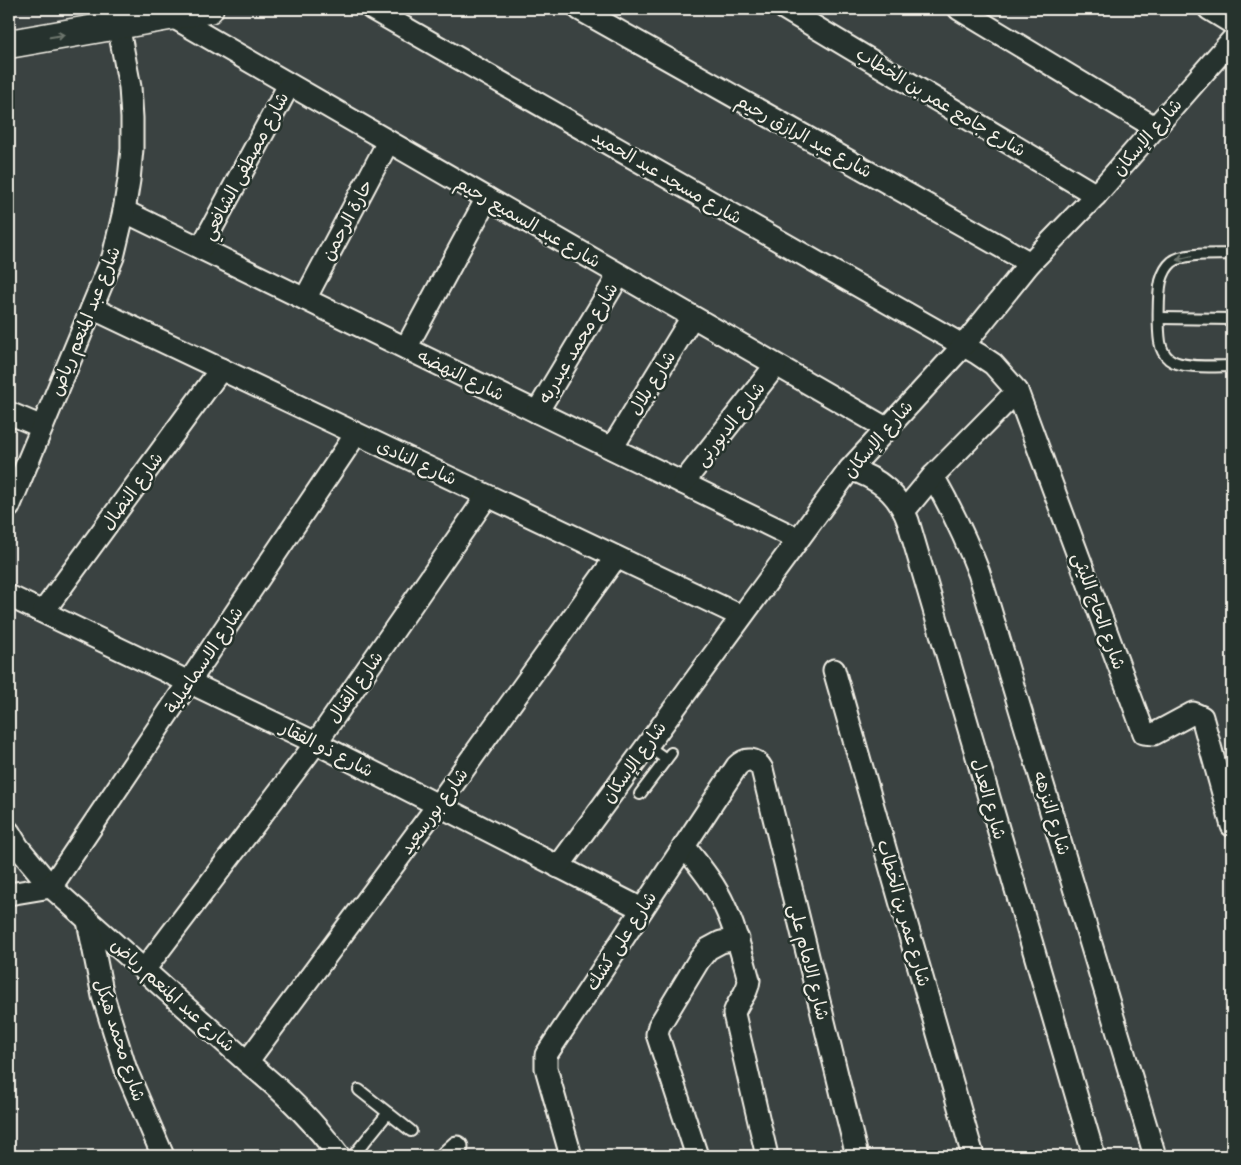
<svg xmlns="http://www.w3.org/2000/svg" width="1241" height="1165" font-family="Delius,'Playpen Sans Arabic',sans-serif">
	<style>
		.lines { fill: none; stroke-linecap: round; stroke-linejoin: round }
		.service-casing { stroke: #f4f1e8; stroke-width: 14 }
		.minor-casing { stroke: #f4f1e8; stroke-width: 25 }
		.secondary-casing { stroke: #f4f1e8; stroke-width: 31 }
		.service { stroke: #26332d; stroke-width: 10 }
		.minor { stroke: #26332d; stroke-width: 21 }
		.secondary { stroke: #26332d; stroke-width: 28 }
		.oneway { stroke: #6e766e }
		.labels { text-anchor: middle; stroke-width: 5; stroke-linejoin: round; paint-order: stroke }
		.street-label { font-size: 18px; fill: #f4f1e8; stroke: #26332d }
	</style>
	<rect width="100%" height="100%" fill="#3a4241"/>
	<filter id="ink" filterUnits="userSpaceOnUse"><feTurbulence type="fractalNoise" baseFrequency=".02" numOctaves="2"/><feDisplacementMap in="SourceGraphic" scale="10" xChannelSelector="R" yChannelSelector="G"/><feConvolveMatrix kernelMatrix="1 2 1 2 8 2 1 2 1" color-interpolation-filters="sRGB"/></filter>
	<g filter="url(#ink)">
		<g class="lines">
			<!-- service casing -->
			<g class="service-casing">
				<g id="service">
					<path d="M1232,254C1217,255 1185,252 1172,262C1166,267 1163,274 1161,281C1158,294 1158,329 1160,342C1161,348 1164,355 1169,359C1181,369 1216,366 1232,366"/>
					<path d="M1160,318L1232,319"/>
					<path d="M646,745L666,759"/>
					<path d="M640,794L671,753"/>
					<path d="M359,1090L411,1131"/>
					<path d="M353,1156L388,1113"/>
				</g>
			</g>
			<!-- minor casing -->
			<g class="minor-casing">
				<g id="minor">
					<path d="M372,9L978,354L993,364L1017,391L1144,733L1154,734L1193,713L1202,717L1232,826"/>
					<path d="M579,9L1030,263"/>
					<path d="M785,9L1096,195"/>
					<path d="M959,9L1156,128"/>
					<path d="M1209,9L1232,23"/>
					<path d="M171,16L886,428"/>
					<path d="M124,211L798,539"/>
					<path d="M201,248L289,85"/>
					<path d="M305,299L388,142"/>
					<path d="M92,308L741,616"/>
					<path d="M406,348L487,198"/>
					<path d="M537,412L619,275"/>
					<path d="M9,413L42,427"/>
					<path d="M612,448L692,317"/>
					<path d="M850,469C878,478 898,493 908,521L1094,1156"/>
					<path d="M933,476C951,508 966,539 979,573L1155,1156"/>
					<path d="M683,483L776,365"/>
					<path d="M9,507L113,257L124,211L129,180L132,149V118L130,87L115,9"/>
					<path d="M904,511L933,476L1017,391"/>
					<path d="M9,596L316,743L642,909"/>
					<path d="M43,612L221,369"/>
					<path d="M834,670L973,1156"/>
					<path d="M9,832L18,847L51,887L247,1062C282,1090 313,1120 339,1156"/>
					<path d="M684,846C699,865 715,884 725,907C736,930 742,955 749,980C748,994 737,1001 734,1014L767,1156"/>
					<path d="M558,867L850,469L963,346L1030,263L1096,195L1232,40"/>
					<path d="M9,894L51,887L356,434"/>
					<path d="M88,921L103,996L126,1070L163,1156"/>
					<path d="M144,970L316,743L487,496"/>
					<path d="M247,1062L438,805L616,557"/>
					<path d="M447,1156L457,1147"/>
					<path d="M571,1156L546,1068V1055L737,766C746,757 756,758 762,769L857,1156"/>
					<path d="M697,1156L657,1034L659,1026L699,960L708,949L721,942L738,939"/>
				</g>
			</g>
			<!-- secondary casing -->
			<g class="secondary-casing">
				<path id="secondary" d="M9,44L209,9"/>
			</g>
			<!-- service -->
			<use href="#service" class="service"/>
			<!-- minor -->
			<use href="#minor" class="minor"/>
			<!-- secondary -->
			<use href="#secondary" class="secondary"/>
		</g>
		<!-- one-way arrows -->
		<defs><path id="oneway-shaft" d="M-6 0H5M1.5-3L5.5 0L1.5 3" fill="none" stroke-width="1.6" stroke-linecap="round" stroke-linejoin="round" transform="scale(1.25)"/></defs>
		<g class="oneway">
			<use href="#oneway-shaft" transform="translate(57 36) rotate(-10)"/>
			<use href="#oneway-shaft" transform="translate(1184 258) rotate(167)"/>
		</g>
	</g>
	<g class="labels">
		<!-- street labels -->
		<g class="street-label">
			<text transform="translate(941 102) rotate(31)" y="6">شارع جامع عمر بن الخطاب</text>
			<text transform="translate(804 136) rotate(29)" y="6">شارع عبد الرازق رحيم</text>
			<text transform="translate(1147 137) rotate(-49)" y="6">شارع الإسكان</text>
			<text transform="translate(245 166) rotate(-62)" y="6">شارع مصطفى الشافعي</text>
			<text transform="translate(667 177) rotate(30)" y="6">شارع مسجد عبد الحميد</text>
			<text transform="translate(347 220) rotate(-62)" y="6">حارة الرحمن</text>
			<text transform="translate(528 222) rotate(30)" y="6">شارع عبد السميع رحيم</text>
			<text transform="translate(85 321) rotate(-68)" y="6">شارع عبد المنعم رياض</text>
			<text transform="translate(578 343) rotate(-59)" y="6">شارع محمد عبدربه</text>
			<text transform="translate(461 375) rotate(26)" y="6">شارع النهضه</text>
			<text transform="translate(652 383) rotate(-58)" y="6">شارع بلال</text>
			<text transform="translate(730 424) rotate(-52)" y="6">شارع الدبورنى</text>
			<text transform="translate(878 439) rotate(-49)" y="6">شارع الإسكان</text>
			<text transform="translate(417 462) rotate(25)" y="6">شارع النادى</text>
			<text transform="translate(132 491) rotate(-54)" y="6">شارع النضال</text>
			<text transform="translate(1099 611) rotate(70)" y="6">شارع الحاج الليثى</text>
			<text transform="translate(204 660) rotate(-56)" y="6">شارع الاسماعيلية</text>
			<text transform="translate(355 687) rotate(-55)" y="6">شارع القنال</text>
			<text transform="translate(327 749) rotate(27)" y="6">شارع ذو الفقار</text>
			<text transform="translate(634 762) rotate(-54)" y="6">شارع الإسكان</text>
			<text transform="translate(989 799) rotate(74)" y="6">شارع العدل</text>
			<text transform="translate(434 811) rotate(-54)" y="6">شارع بورسعيد</text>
			<text transform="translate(1052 813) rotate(73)" y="6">شارع النزهه</text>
			<text transform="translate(904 913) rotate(74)" y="6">شارع عمر بن الخطاب</text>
			<text transform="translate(621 941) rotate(-57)" y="6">شارع على كشك</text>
			<text transform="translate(809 962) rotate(76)" y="6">شارع الامام على</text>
			<text transform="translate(173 995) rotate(42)" y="6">شارع عبد المنعم رياض</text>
			<text transform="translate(120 1040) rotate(72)" y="6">شارع محمد هيكل</text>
		</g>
	</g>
	<!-- margin -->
	<rect width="1241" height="1165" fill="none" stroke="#26332d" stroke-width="30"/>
	<rect x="15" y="15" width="1211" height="1135" fill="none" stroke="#f4f1e8" stroke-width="2" filter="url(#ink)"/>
</svg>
